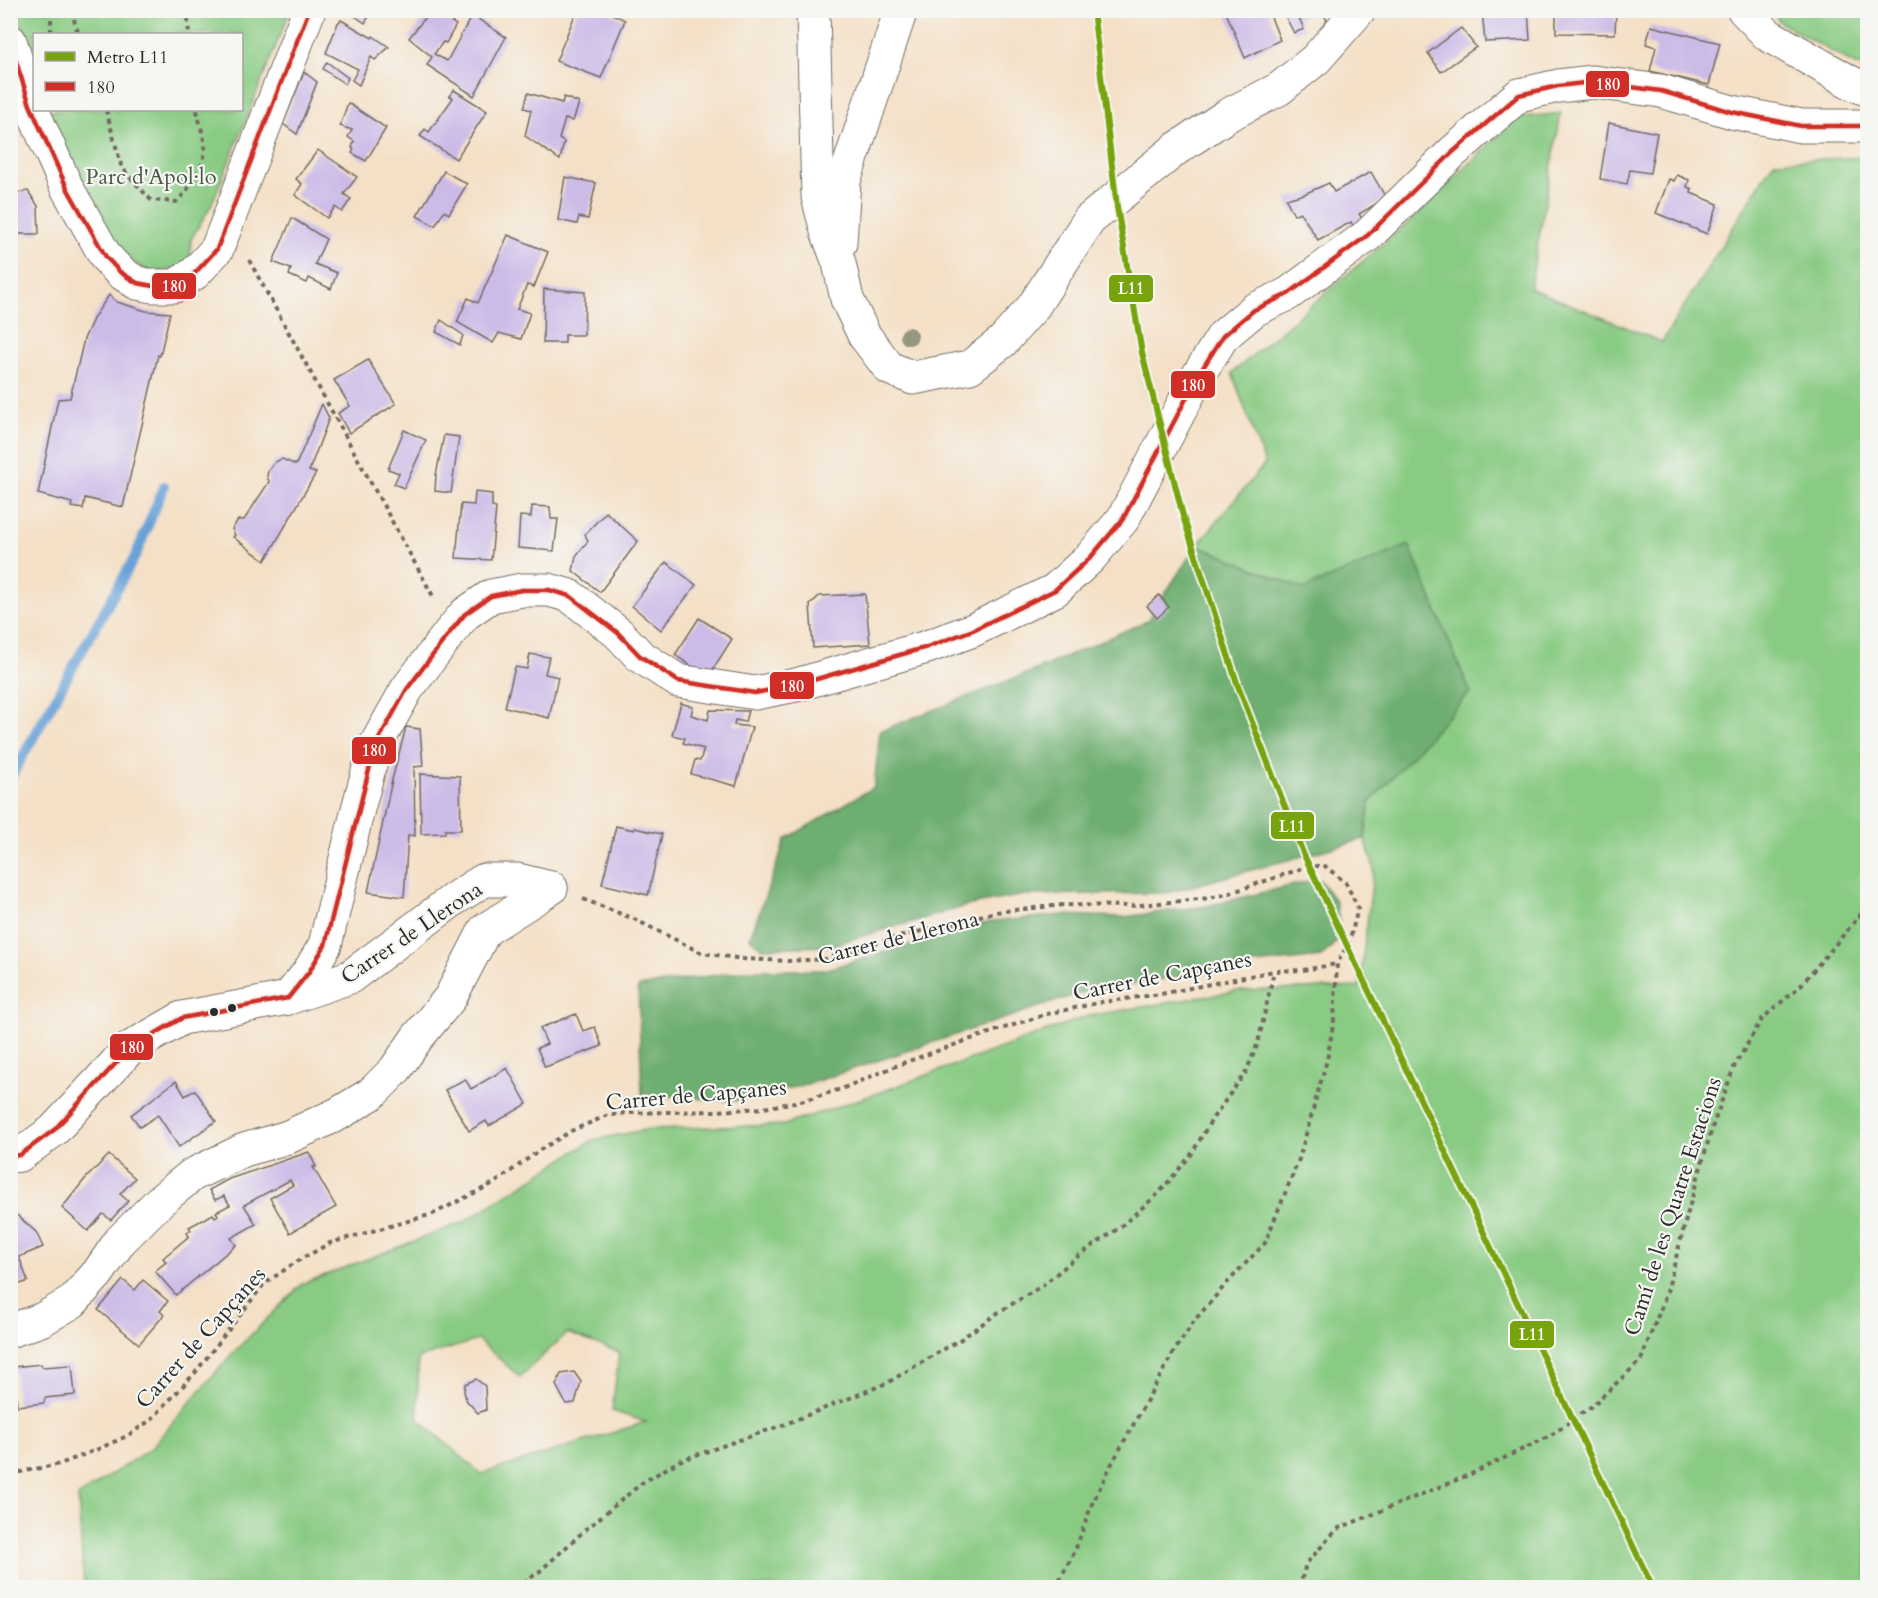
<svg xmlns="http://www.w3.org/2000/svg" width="1878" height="1598" font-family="Cardo,serif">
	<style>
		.green { fill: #89cb83; stroke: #5a7b57; stroke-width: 1.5; fill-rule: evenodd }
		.forest { fill: #6eaf71; stroke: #4c6d4e; stroke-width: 1.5 }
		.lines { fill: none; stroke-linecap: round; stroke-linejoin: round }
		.stream { stroke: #67a2d7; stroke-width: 10 }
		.building { fill: #ccbae7 }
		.minor-casing { stroke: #716a61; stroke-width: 35 }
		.path { stroke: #716a61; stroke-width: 4; stroke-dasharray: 4.5 4.5; stroke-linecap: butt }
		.minor { stroke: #fff; stroke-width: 33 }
		.bus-1-casing { stroke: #f6f6f2; stroke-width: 9 }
		.bus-1 { stroke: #d02e26; stroke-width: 4.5 }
		.metro-1-casing { stroke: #f6f6f2; stroke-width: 10 }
		.metro-1 { stroke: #77a30d; stroke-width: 6 }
		.tree { fill: #95977f }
		.bus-dot { fill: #2b2b2b; stroke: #f6f6f2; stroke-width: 2 }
		.labels { text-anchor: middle; stroke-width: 4.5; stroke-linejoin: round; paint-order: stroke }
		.park-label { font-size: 22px; fill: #475b45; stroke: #f6f6f2 }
		.street-label { font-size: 22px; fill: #2b2b2b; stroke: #f6f6f2 }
		.line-badge { stroke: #f6f6f2; stroke-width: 2 }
		.badge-label { font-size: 16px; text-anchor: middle; font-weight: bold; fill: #fff }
	</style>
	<rect width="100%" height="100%" fill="#f6f6f2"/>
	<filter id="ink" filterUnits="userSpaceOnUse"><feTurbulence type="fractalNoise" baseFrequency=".0167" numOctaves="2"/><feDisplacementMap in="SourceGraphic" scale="12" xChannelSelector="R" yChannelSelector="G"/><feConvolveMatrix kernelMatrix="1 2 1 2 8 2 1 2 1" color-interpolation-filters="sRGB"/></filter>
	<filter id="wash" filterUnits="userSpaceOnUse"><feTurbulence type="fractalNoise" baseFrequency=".008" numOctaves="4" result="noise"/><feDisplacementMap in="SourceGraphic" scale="24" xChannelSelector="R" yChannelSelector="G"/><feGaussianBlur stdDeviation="1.35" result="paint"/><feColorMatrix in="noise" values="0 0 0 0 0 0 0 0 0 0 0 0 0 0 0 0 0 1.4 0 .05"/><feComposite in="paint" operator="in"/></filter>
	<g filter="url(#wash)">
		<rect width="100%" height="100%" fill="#f4e0c6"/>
		<!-- green -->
		<g class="green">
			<path d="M18,11H290L211,206L191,239L190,260L180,269L150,272L134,263L94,221L78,188L84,183L72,163L49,110H242V34H34V73Z"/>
			<path d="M1771,11H1867V69L1857,66L1781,23Z"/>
			<path d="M1561,113L1530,288L1662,342L1774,161L1867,157V1587H84L78,1497L151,1448L230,1356L302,1284L464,1222L593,1140L649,1129L784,1125L889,1089L1088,1016L1237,991L1359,987L1374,868L1365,839L1370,802L1470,691L1409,545L1303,589L1197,545L1265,464L1232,373L1417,215L1516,118ZM567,1333L619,1352L612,1411L646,1422L481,1474L418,1419V1358L478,1340L520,1377Z"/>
		</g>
		<!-- forest -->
		<g class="forest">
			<path d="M1197,545L1303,589L1409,545L1470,692L1370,802L1365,839L1167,893L1024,895L970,905L829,946L763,948L750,938L786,839L874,787L880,731L1043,667L1147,621Z"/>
			<path d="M1319,879L1336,902L1341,937L1321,957L1254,964L1084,992L811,1083L734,1101L642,1094L638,987L749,970H823L989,922L1062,915L1124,917L1206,906Z"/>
		</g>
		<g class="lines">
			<!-- stream -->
			<path class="stream" d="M10,779L136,555L164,486"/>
		</g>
		<g id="blocks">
			<!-- building -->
			<g class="building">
				<path d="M346,10H373L365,23Z"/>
				<path d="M431,10H450L446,18L456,25L446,43L443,42L434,54L447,61L472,15L506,37L474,96L427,65L432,57L409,38Z"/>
				<path d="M577,10H604L625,20L601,78L556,61Z"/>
				<path d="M1225,10H1268L1280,40L1245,58Z"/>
				<path d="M1282,10H1312L1299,18L1304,29L1294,33Z"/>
				<path d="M1322,10H1342L1327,21Z"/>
				<path d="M1482,10H1528L1530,40L1485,42Z"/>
				<path d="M1556,10H1616L1615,34L1556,33Z"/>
				<path d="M341,20L372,38L373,36L389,47L375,60L371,57L359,85L352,80L358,69L326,53L338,23Z"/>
				<path d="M1651,26L1720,43L1709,85L1650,71L1656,47L1646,44Z"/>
				<path d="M1461,28L1476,47L1441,72L1428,53Z"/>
				<path d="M327,62L348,78L345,84L323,69Z"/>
				<path d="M304,72L317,82L297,134L283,124Z"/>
				<path d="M454,90L487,111L456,159L420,136L425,129L429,132L453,98L449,96Z"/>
				<path d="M528,93L562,103L564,97L579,103L573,121L565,119L559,139L564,142L560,160L525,136L531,110L524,108Z"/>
				<path d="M348,103L386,128L366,161L352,153L354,149L352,148L354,141L348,137L352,130L340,126Z"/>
				<path d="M1609,123L1657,133L1650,173L1630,170L1627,184L1600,179Z"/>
				<path d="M318,150L357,177L344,194L351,199L342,212L335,207L327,218L295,195L302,184L296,179Z"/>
				<path d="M10,167L16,193L28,191L38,206L39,234H10Z"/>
				<path d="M444,171L467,184L449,214L444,211L435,226L417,216Z"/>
				<path d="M1371,172L1386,198L1359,214L1363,220L1353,226L1351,222L1318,240L1300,212L1294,215L1286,199L1304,194L1329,183L1334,192Z"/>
				<path d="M1677,175L1689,180L1687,187L1692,189L1691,193L1718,204L1707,234L1656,213L1669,179L1674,181Z"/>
				<path d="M565,177L596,183L588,219L579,217L577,224L558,220Z"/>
				<path d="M292,218L326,239L315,264L337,273L331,289L309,278L307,283L289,275L291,269L273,262Z"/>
				<path d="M508,235L548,252L534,287L527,285L517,309L530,313L521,339L499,333L493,343L457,322L468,298L478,303Z"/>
				<path d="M544,289L585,292L584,335H565V343H543Z"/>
				<path d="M109,295L117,302L146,311L170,313L160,356L158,355L123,507L85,498L83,509L71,507L72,503L38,494L58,399L70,398L84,339L94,317Z"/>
				<path d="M441,320L463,335L460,345L436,332Z"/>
				<path d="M368,360L396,404L349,433L338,413L350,406L334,380Z"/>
				<path d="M322,404L329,418L309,471L316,473L265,561L233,537L235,535L232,529L238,520H244L269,482L267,476L268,471L275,462L282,459L296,465Z"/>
				<path d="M404,430L426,440L404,488L394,484L399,473L388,469Z"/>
				<path d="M444,435L459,437L451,493L435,491L436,475Z"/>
				<path d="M475,492L492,494V507L496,508L491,560L456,558L461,504L474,505Z"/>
				<path d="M532,506L550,507L551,519H558L554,551L518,548L520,516L531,517Z"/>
				<path d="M606,512L638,541L600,592L573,571L576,556L588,541L585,534Z"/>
				<path d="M666,562L696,585L661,630L632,606Z"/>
				<path d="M865,594L870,644L813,648L810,605L819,596Z"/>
				<path d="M1159,595L1169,607L1157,618L1147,606Z"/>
				<path d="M699,618L732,639L708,677L675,655Z"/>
				<path d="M530,654L549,657L545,674L558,677L549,718L505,707L515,667L527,669Z"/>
				<path d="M681,703L693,707L691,715L708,720L710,710L748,711L745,722L735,720L734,725L752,727L736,786L691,774L695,760L700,761L704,749L683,743L685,738L672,735Z"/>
				<path d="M406,727L420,729L423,766L414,767L415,836L408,835L404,897L368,892L392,780Z"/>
				<path d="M420,774L460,776L461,830H445V833L421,834Z"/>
				<path d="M616,826L634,830V828L662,834L648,895L602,884Z"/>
				<path d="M576,1014L583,1031L595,1027L602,1046L545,1067L537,1048L547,1044L540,1028Z"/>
				<path d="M507,1068L527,1104L489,1126L486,1121L469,1131L445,1090L465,1079L471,1089Z"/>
				<path d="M176,1081L185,1096L195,1090L216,1121L179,1147L158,1115L140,1127L131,1115Z"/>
				<path d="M309,1152L316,1167H313L336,1207L290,1233L270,1198L293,1185L290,1180L244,1205L256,1224L231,1238L236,1245L176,1295L155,1271L166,1262L163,1258L189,1236L187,1233L191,1230L189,1227L213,1214L215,1217L218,1215L216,1212L230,1205L224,1196L215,1200L209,1190L229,1179Z"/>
				<path d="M109,1155L135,1178L120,1194L128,1201L111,1220L103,1214L88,1231L62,1208L85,1179Z"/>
				<path d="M10,1209L36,1232L43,1247L19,1257L28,1281L10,1288Z"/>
				<path d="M123,1280L135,1290L143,1280L168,1301L160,1311L164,1315L139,1344L98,1310Z"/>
				<path d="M41,1364L42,1367L72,1365L75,1395L45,1398L44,1403L17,1406L14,1367Z"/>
				<path d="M574,1372L581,1382L575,1403L566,1404L556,1385L561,1374Z"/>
				<path d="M476,1379L485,1386L486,1410L478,1413L466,1400L464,1391L465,1384Z"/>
			</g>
		</g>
	</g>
	<g filter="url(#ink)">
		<use href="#blocks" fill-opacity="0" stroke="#716a61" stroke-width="1.5"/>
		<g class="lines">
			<!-- minor casing -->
			<g class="minor-casing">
				<g id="minor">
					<path d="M813,10L818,197L827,231L839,263L847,299L864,335L889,368L913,378L970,367L1003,341L1033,307L1089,220L1176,149L1228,115L1279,89L1316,59L1359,10"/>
					<path d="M1744,10L1768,35L1850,82L1868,90"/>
					<path d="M10,41L30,105L67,188L106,257L120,272L137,283L153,286H175L195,273L217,249L309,10"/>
					<path d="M840,243L844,181L901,10"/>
					<path d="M288,998L309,972L325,945L358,809L375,746L407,689L451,631L465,614L491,596L522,590H549L570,596L618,633L640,656L678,681L755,693L796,685L927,647L973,630L1055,590L1090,558L1123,519L1199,374L1223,336L1254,310L1288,294L1368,235L1453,152L1519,95L1558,86L1593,82L1661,91L1732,112L1801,126H1868"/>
					<path d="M10,1156L20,1155L54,1130L130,1048L182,1018L288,998L350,977L454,899L484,880H518L551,888"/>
					<path d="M10,1331L43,1319L72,1302L98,1273L120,1241L160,1201L192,1175L244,1150L288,1137L338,1114L371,1094L395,1070L417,1038L450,998L485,930L551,888"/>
				</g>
			</g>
			<!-- path -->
			<g class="path">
				<path d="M51,10V34"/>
				<path d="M73,10L75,25L79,34"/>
				<path d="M187,10L189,34"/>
				<path d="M106,110L121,165L127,174L151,200L176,202C188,192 206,163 205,148C204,135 199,122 197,110"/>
				<path d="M249,260L434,598"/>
				<path d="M583,899L634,919L702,953L743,959L788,961L826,959L875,943L995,912L1063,905L1131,906L1209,898L1227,894L1309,866H1325L1346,883L1358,908L1350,940L1337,964L1334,1020L1327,1060L1299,1159L1265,1243L1227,1283L1194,1321L1172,1355L1111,1465L1092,1504L1075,1551L1055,1588"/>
				<path d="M10,1474L60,1464L96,1450L127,1436L151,1420L195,1373L264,1284L296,1262L330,1243L433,1214L496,1182L537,1152L571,1131L606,1116L626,1113L716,1111L764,1108L805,1100L841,1089L903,1063L974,1038L1047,1014L1102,1002L1161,994L1274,971L1303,970L1337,964"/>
				<path d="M516,1588L540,1571L585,1530L642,1483L679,1461L783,1425L887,1383L961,1339L999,1312L1042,1286L1078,1256L1119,1228L1159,1193L1191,1155L1212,1119L1246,1072L1258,1043L1274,971"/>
				<path d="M1299,1588L1306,1564L1337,1529L1471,1474L1550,1436L1592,1406L1641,1360L1667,1292L1689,1208L1713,1125L1734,1067L1762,1019L1801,985L1868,906"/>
			</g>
			<!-- minor -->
			<use href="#minor" class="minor"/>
			<!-- bus-1 casing -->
			<g class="bus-1-casing">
				<g id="bus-1">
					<path d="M10,43L30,105L67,188L106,257L120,272L137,283L153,286H175L195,273L217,249L309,10"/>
					<path d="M288,998L309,972L325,945L375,746L407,689L451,631L465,614L491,596L522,590H549L570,596L618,633L640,656L678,681L755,693L796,685L927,647L973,630L1055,590L1090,558L1123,519L1199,374L1223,336L1254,310L1288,294L1368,235L1453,152L1519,95L1558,86L1593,82L1661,91L1732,112L1801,126H1868"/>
					<path d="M10,1156L20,1155L54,1130L130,1048L182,1018L288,998"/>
				</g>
			</g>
			<!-- bus-1 -->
			<use href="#bus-1" class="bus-1"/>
			<!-- metro-1 casing -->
			<g class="metro-1-casing">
				<path id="metro-1" d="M1093,10L1117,207L1142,353L1183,516L1238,686L1303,853L1653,1588"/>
			</g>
			<!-- metro-1 -->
			<use href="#metro-1" class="metro-1"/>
		</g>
		<!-- trees -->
		<circle class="tree" cx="909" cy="336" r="9"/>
	</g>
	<!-- markers -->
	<g class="bus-dot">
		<circle cx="232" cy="1008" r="5"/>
		<circle cx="214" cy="1012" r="5"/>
	</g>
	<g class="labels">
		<!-- park labels -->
		<g class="park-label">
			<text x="151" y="184">Parc d'Apol·lo</text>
		</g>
		<!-- street labels -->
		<g class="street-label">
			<text transform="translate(411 932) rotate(-34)" y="8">Carrer de Llerona</text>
			<text transform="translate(898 937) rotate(-14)" y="8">Carrer de Llerona</text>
			<text transform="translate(1162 975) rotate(-11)" y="8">Carrer de Capçanes</text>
			<text transform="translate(696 1094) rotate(-5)" y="8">Carrer de Capçanes</text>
			<text transform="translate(1672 1206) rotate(-72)" y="8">Camí de les Quatre Estacions</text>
			<text transform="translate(200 1337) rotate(-48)" y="8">Carrer de Capçanes</text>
		</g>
	</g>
	<g class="line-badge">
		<rect x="1585" y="70" width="45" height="28" rx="6" fill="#d02e26"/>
		<rect x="151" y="272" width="46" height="28" rx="6" fill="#d02e26"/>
		<rect x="1108" y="274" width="46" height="29" rx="6" fill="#77a30d"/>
		<rect x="1170" y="370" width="46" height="29" rx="6" fill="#d02e26"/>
		<rect x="769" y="671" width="46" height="29" rx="6" fill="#d02e26"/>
		<rect x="351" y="736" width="46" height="29" rx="6" fill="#d02e26"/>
		<rect x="1270" y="811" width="45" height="29" rx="6" fill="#77a30d"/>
		<rect x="109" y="1033" width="45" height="28" rx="6" fill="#d02e26"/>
		<rect x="1509" y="1320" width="46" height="29" rx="6" fill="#77a30d"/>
	</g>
	<g class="badge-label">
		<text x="1608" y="90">180</text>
		<text x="174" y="292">180</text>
		<text x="1131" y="294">L11</text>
		<text x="1193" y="391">180</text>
		<text x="792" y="692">180</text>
		<text x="374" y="756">180</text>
		<text x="1292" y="832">L11</text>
		<text x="132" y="1053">180</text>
		<text x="1532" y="1340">L11</text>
	</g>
	<!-- margin -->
	<rect width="1878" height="1598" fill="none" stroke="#f6f6f2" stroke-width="36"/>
	<!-- legend -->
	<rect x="33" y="33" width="210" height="78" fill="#f6f6f2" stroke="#a5a5a2" stroke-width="1.5"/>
	<rect x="45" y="52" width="30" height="9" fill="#77a30d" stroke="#a5a5a2" stroke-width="1.5"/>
	<text x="87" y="63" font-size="18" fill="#2b2b2b">Metro L11</text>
	<rect x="45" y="82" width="30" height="9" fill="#d02e26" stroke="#a5a5a2" stroke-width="1.5"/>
	<text x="87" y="93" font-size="18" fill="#2b2b2b">180</text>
</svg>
